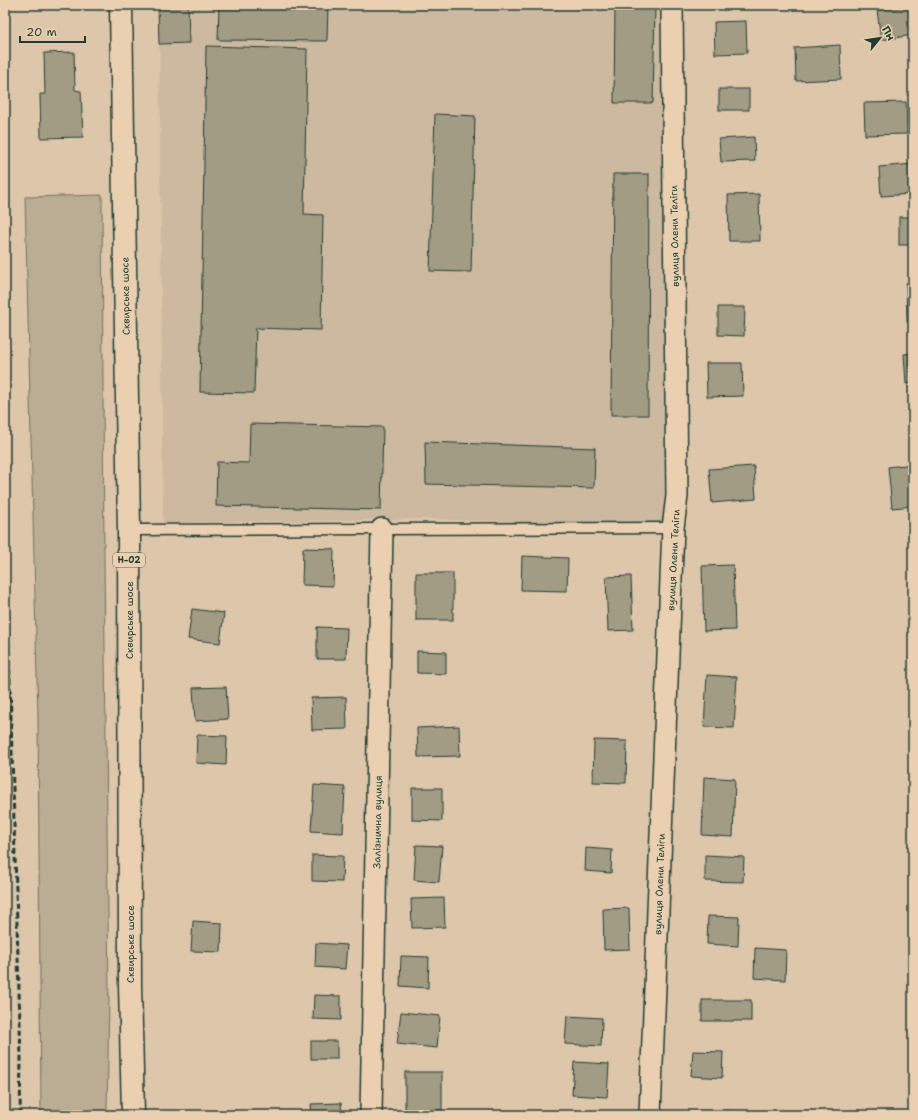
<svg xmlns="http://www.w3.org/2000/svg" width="918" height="1120" font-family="'Shantell Sans',sans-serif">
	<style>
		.built { fill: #ccb99f }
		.green { fill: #bbad93; stroke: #6d7564 }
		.building { fill: #a39c85; stroke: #1f3d34 }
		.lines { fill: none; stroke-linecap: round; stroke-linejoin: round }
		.service-casing { stroke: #1f3d34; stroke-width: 13 }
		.minor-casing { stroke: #1f3d34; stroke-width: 24 }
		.primary-casing { stroke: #1f3d34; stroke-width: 25 }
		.service { stroke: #eacfb1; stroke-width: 10 }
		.minor { stroke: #eacfb1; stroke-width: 21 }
		.primary { stroke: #eacfb1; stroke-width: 22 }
		.rail { stroke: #1f3d34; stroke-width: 3; stroke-dasharray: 6 3; stroke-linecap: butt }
		.labels { text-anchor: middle; stroke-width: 4; stroke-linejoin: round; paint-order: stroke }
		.shield { fill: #eacfb1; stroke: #5c695a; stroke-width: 1 }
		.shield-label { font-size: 9px; font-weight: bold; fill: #1f3d34 }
		.street-label { font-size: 10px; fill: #1f3d34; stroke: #eacfb1 }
	</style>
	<rect width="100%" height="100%" fill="#dec6aa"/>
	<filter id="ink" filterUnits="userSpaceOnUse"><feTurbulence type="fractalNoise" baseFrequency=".025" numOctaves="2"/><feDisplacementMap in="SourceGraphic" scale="8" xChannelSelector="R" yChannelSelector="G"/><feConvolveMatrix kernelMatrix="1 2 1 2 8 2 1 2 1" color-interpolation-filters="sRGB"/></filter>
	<g filter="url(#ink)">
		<!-- built -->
		<path class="built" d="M159,5H662L668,528L430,519L163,523Z"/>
		<!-- green -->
		<path class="green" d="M102,195L104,562L109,998L107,1115H41L38,717L25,197Z"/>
		<!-- building -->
		<g class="building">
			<path d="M158,5H188L189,43L159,44Z"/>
			<path d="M219,5H328L327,41L218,40Z"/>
			<path d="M615,5H655L653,103H614Z"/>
			<path d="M912,5L913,14V35L881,40L877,10Z"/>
			<path d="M746,21L747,53L715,54L714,22Z"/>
			<path d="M840,45L841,79L796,81L795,48Z"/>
			<path d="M206,46L307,49L304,214L323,215L321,330L256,328L254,393L200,392Z"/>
			<path d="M74,52L75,90L81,91L83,137L41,138L40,94H45L44,53Z"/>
			<rect x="719" y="89" width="30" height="21"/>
			<path d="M906,102L907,134L865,135L864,103Z"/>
			<path d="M435,114L475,116L471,272L430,271Z"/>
			<path d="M754,137L755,161L721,162L719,139Z"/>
			<path d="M913,164V194L881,196L879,167Z"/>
			<path d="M613,174H649L648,415H611Z"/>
			<path d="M759,194L760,241H729L728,195Z"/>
			<rect x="899" y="217" width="14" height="28"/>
			<path d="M913,282V322H907L906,283Z"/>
			<path d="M718,307H745L744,336L718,335Z"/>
			<path d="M913,353V383L906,384L904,354Z"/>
			<path d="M706,363H742L743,396L707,397Z"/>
			<path d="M910,406H913V429H912Z"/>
			<path d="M250,424L383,427L381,510L216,506L217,462L249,463Z"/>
			<path d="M425,442L595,448L594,488L426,484Z"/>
			<path d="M913,464V506L892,508L888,467Z"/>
			<path d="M754,466L756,499L712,503L709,469Z"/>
			<path d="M303,548L334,549L333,586L302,585Z"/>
			<path d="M522,556L568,558L567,591L521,590Z"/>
			<path d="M733,565L735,630L704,631L702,566Z"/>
			<rect x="416" y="573" width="37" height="47"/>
			<path d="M631,576L633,630L608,631L606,577Z"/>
			<path d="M192,609L224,613L220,643L188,639Z"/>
			<path d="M317,627L347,628L346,659H317Z"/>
			<path d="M417,651L446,652V674L417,673Z"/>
			<path d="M707,675L737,677L734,728L704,727Z"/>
			<path d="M226,687L228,719L195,721L193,688Z"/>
			<path d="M346,697L347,729L312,730L311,698Z"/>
			<path d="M459,726L460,756L418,757L417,728Z"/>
			<path d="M197,735L227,736L226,765L196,763Z"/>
			<path d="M594,740L627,741L626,783L593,782Z"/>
			<path d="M704,777L735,779L733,837L702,835Z"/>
			<path d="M314,785L345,787L343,833L311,831Z"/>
			<path d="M412,788H442V821L412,820Z"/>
			<path d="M416,845L442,846L439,882L414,880Z"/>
			<path d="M586,848L612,850L611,873L585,871Z"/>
			<path d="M312,855L343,856L342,882L312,881Z"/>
			<path d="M705,855L744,857L743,882L705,881Z"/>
			<path d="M444,898L445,927L412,928L411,899Z"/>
			<path d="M629,908L630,949L604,950L603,909Z"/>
			<path d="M708,916L739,917L738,946L707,944Z"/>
			<path d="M193,921L222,923L221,952L191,951Z"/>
			<path d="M316,943L347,945L345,969L315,967Z"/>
			<path d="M755,948L786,950L785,980L754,978Z"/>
			<path d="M401,956L429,957L428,988L400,986Z"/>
			<path d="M314,995L341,996V1020L313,1019Z"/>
			<rect x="702" y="1000" width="49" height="21"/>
			<path d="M401,1012L440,1016L437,1048L397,1044Z"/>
			<path d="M567,1016L602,1018L601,1046L565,1044Z"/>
			<rect x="311" y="1041" width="26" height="18"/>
			<path d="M693,1051L723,1052L722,1078L691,1076Z"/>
			<path d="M574,1062L609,1064L607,1097L572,1095Z"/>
			<rect x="405" y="1072" width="37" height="38"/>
			<path d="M341,1103L342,1115H312L311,1104Z"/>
			<rect x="700" y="1111" width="31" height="4"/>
		</g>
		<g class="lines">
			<!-- service casing -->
			<g class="service-casing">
				<path id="service" d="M129,530L673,528"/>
			</g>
			<!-- minor casing -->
			<g class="minor-casing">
				<g id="minor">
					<path d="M371,1115L382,529"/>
					<path d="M650,1115L673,528L677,496L672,5"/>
				</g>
			</g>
			<!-- primary casing -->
			<g class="primary-casing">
				<path id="primary" d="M121,5L129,530L130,984L133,1115"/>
			</g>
			<!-- service -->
			<use href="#service" class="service"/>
			<!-- minor -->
			<use href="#minor" class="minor"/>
			<!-- primary -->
			<use href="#primary" class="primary"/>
			<!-- rail -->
			<g class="rail">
				<path d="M5,516L21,1059L20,1115"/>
				<path d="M5,944L8,1115"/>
			</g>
		</g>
	</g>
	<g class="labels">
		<!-- shield labels -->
		<rect class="shield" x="113" y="553" width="32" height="14" rx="3"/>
		<g class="shield-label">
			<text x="129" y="563">Н-02</text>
		</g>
		<!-- street labels -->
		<g class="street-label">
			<text transform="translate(674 236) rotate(-91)" y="4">вулиця Олени Теліги</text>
			<text transform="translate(125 296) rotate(-91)" y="4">Сквирське шосе</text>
			<text transform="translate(673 560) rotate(-87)" y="4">вулиця Олени Теліги</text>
			<text transform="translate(129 620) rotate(-90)" y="4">Сквирське шосе</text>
			<text transform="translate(377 822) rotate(-89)" y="4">Залізнична вулиця</text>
			<text transform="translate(659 884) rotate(-88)" y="4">вулиця Олени Теліги</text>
			<text transform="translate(130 944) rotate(-90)" y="4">Сквирське шосе</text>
		</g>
	</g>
	<!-- margin -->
	<rect width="918" height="1120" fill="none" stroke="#eacfb1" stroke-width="20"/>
	<rect x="10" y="10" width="898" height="1100" fill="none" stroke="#1f3d34" stroke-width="1.5" filter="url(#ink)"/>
	<!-- north arrow -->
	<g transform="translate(880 38) rotate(60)" stroke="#eacfb1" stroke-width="3" paint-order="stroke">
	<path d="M0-3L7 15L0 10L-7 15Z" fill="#1f3d34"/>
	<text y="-6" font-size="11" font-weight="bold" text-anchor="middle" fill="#1f3d34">Пн</text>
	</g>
	<!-- scale -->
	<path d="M20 36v6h65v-6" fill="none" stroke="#1f3d34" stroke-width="2"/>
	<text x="26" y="36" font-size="12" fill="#1f3d34" stroke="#eacfb1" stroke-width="3" paint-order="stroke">20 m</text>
</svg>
